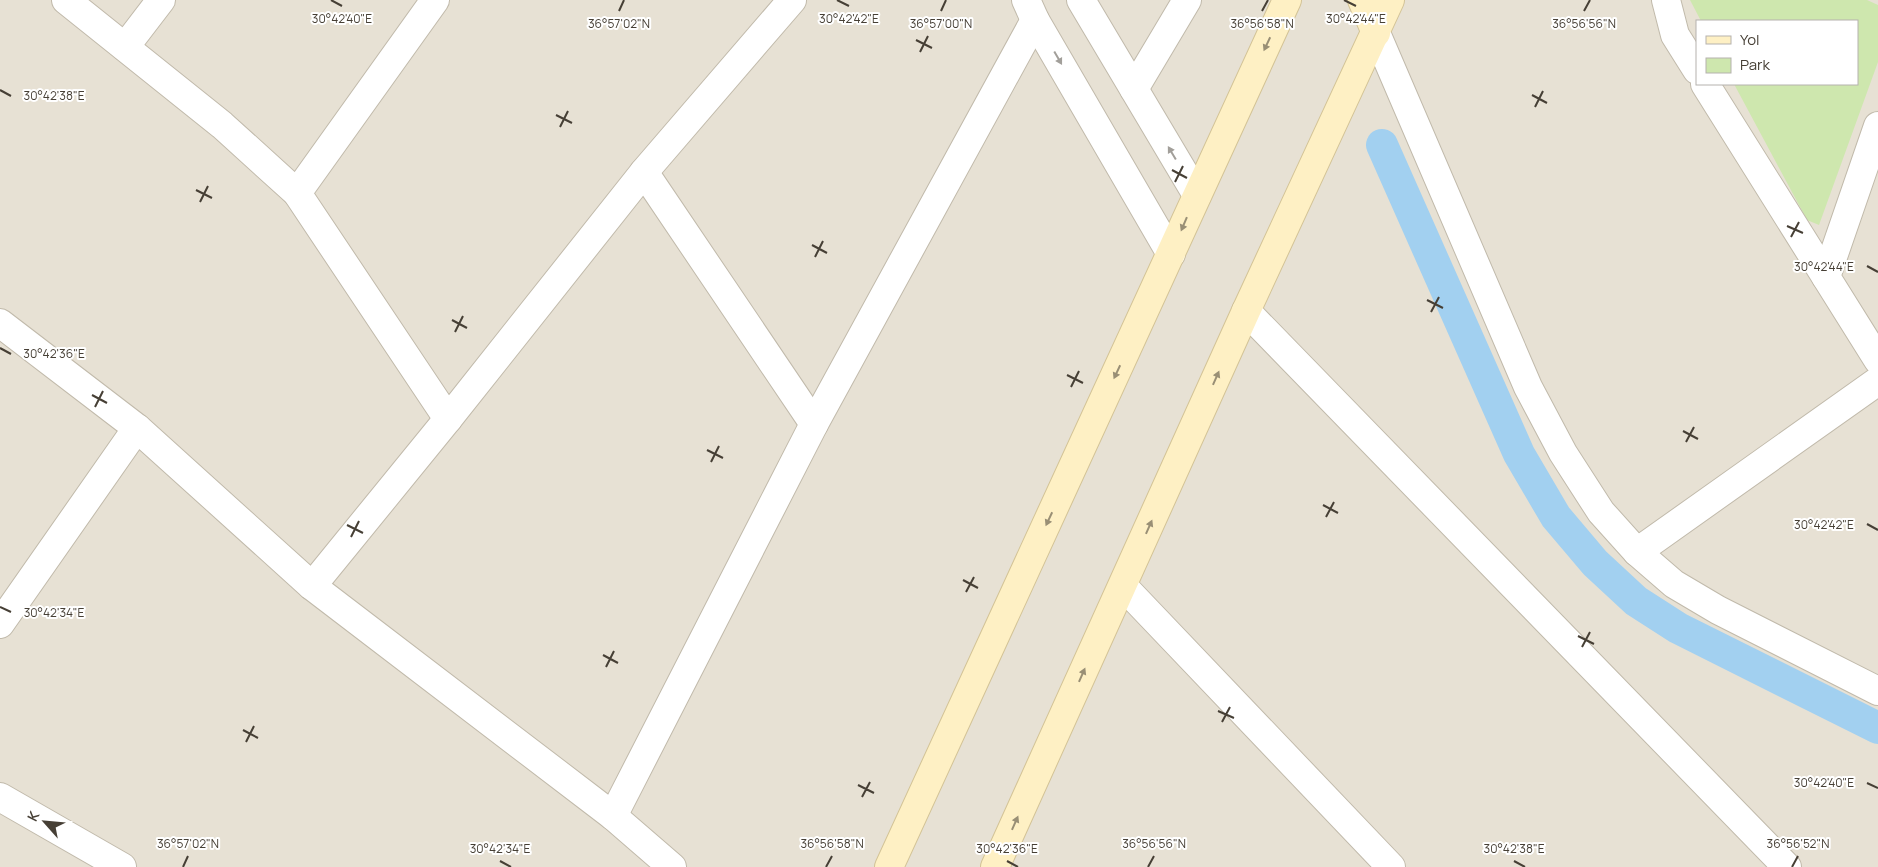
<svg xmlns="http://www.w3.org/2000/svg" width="1878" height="867" font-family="Manrope,sans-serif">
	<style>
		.residential { fill: #e7e1d4; fill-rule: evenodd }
		.green { fill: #cee7ae }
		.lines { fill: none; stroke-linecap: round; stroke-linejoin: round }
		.canal { stroke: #a2d0f0; stroke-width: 32 }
		.minor-casing { stroke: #c1baab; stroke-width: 30 }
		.tertiary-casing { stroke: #c1baab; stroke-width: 30 }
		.secondary-casing { stroke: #d3c396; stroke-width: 30 }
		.minor { stroke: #fff; stroke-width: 28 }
		.tertiary { stroke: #fff; stroke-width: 28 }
		.secondary { stroke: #fef0c4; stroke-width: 28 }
		.oneway { fill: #998f75 }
		.oneway2 { fill: #a29f9a }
		.ticks { fill: none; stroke: #463f35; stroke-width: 2 }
		.ticks-label { font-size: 12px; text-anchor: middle; fill: #463f35; stroke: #fff; stroke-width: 4; stroke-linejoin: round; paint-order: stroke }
	</style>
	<rect width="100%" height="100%" fill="#f3efe6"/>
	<!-- residential -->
	<path class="residential" d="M0,0H1878V867H0ZM1697,21H1857V84H1697Z"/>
	<!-- green -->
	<path class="green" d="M1690,0H1867L1878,5V62L1819,225L1807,220L1734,84H1857V21H1701Z"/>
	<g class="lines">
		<!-- canal -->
		<path class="canal" d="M1382,145L1519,454L1556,517L1595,563L1636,601L1678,628L1878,728"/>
		<!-- minor casing -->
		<g class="minor-casing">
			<g id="minor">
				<path d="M66,0L222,125L297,193L448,419"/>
				<path d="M1666,0L1675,35L1697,70"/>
				<path d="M125,47L161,0"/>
				<path d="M1705,84L1826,277"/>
				<path d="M1134,89L1187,0"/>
				<path d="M1878,126L1826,277L1878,360"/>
				<path d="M644,172L814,424"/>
				<path d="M297,193L435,0"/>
				<path d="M0,323L137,428L312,586L613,816L672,867"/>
				<path d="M1637,552L1878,381"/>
				<path d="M312,586L448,419L644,172L792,0"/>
				<path d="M1123,586L1391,867"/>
				<path d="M0,624L137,428"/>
				<path d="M0,797L122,867"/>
				<path d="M613,816L814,424L1035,20"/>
			</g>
		</g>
		<!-- tertiary casing -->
		<g class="tertiary-casing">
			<g id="tertiary">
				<path d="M1026,0L1035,20L1171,254"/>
				<path d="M1081,0L1197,195"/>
				<path d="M1376,33L1528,387L1563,453L1601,512L1637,552L1674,584L1718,610L1878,691"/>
				<path d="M1246,311L1787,867"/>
			</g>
		</g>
		<!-- secondary casing -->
		<g class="secondary-casing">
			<g id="secondary">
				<path d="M1362,0L1376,33"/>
				<path d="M889,867L1287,0"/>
				<path d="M995,867L1246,311L1390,0"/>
			</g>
		</g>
		<!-- minor -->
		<use href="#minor" class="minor"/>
		<!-- tertiary -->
		<use href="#tertiary" class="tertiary"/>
		<!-- secondary -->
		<use href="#secondary" class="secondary"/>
	</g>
	<!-- one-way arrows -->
	<defs><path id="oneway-solid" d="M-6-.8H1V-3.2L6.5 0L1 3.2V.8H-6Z" transform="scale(1.25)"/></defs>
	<g class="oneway">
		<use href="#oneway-solid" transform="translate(1267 44) rotate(115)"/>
		<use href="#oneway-solid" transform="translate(1184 224) rotate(113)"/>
		<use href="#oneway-solid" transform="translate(1117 372) rotate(115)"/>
		<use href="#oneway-solid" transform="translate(1216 378) rotate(-66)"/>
		<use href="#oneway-solid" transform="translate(1049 519) rotate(115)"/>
		<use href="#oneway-solid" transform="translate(1149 527) rotate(-66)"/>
		<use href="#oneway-solid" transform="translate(1082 675) rotate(-66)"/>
		<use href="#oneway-solid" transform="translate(1015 823) rotate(-66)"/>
	</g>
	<g class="oneway2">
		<use href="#oneway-solid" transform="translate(1058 58) rotate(60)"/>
		<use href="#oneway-solid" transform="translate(1172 153) rotate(-121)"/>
	</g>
	<!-- ticks -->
	<path class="ticks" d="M331,0L342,6M837,0L849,6M1344,0L1356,6M619,11L624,0M941,11L946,0M1262,11L1268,0M1584,11L1590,0M916,40L932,48M920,52L928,36M0,90L11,96M1532,95L1547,103M1535,107L1543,91M556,115L572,123M560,127L568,111M1172,170L1187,178M1175,182L1183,166M196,190L212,198M200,202L208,186M1787,226L1803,233M1791,237L1799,222M812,245L827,253M815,257L823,241M1867,266L1878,272M1427,300L1443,308M1431,312L1439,297M452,320L467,328M455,332L463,316M0,348L11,354M1067,375L1083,383M1071,387L1079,371M92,395L107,403M95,407L103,391M1683,431L1698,439M1686,442L1694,427M707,450L723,458M711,462L719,446M1323,505L1338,513M1326,517L1334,502M1867,524L1878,530M347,525L363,533M351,537L359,521M963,580L978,588M966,592L974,577M0,607L11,612M1578,636L1594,644M1582,647L1590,632M603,655L618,663M606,667L614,651M1218,711L1234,718M1222,722L1230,707M243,730L258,738M246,742L254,726M1867,783L1878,788M858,785L874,793M862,797L870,782M500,861L511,867M1007,861L1018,867M1514,861L1525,867M183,867L188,856M826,867L832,856M1148,867L1154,856M1792,867L1798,856"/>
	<g class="ticks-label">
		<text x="342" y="23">30°42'40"E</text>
		<text x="849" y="23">30°42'42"E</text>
		<text x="1356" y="23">30°42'44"E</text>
		<text x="619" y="28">36°57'02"N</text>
		<text x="941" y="28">36°57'00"N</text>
		<text x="1262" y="28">36°56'58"N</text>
		<text x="1584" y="28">36°56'56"N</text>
		<text x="54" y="100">30°42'38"E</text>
		<text x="1824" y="271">30°42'44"E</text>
		<text x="54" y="358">30°42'36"E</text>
		<text x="1824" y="529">30°42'42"E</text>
		<text x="54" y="617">30°42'34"E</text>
		<text x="1824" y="787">30°42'40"E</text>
		<text x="188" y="848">36°57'02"N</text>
		<text x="832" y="848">36°56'58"N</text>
		<text x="1154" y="848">36°56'56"N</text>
		<text x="1798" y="848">36°56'52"N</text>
		<text x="500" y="853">30°42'34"E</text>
		<text x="1007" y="853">30°42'36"E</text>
		<text x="1514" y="853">30°42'38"E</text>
	</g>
	<!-- legend -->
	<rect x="1696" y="20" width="162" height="65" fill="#ffffff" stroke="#b5b2ae"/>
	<rect x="1706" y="36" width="25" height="8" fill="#fef0c4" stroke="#b5b2ae"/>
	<text x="1740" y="45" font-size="15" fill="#463f35">Yol</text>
	<rect x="1706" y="58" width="25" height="15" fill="#cee7ae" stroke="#b5b2ae"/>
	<text x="1740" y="70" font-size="15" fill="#463f35">Park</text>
	<!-- north arrow -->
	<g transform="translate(45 822) rotate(297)" stroke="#ffffff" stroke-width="4" paint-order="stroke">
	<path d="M0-4L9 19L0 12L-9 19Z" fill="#463f35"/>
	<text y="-8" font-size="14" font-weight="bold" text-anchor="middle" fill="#463f35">K</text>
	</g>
</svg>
